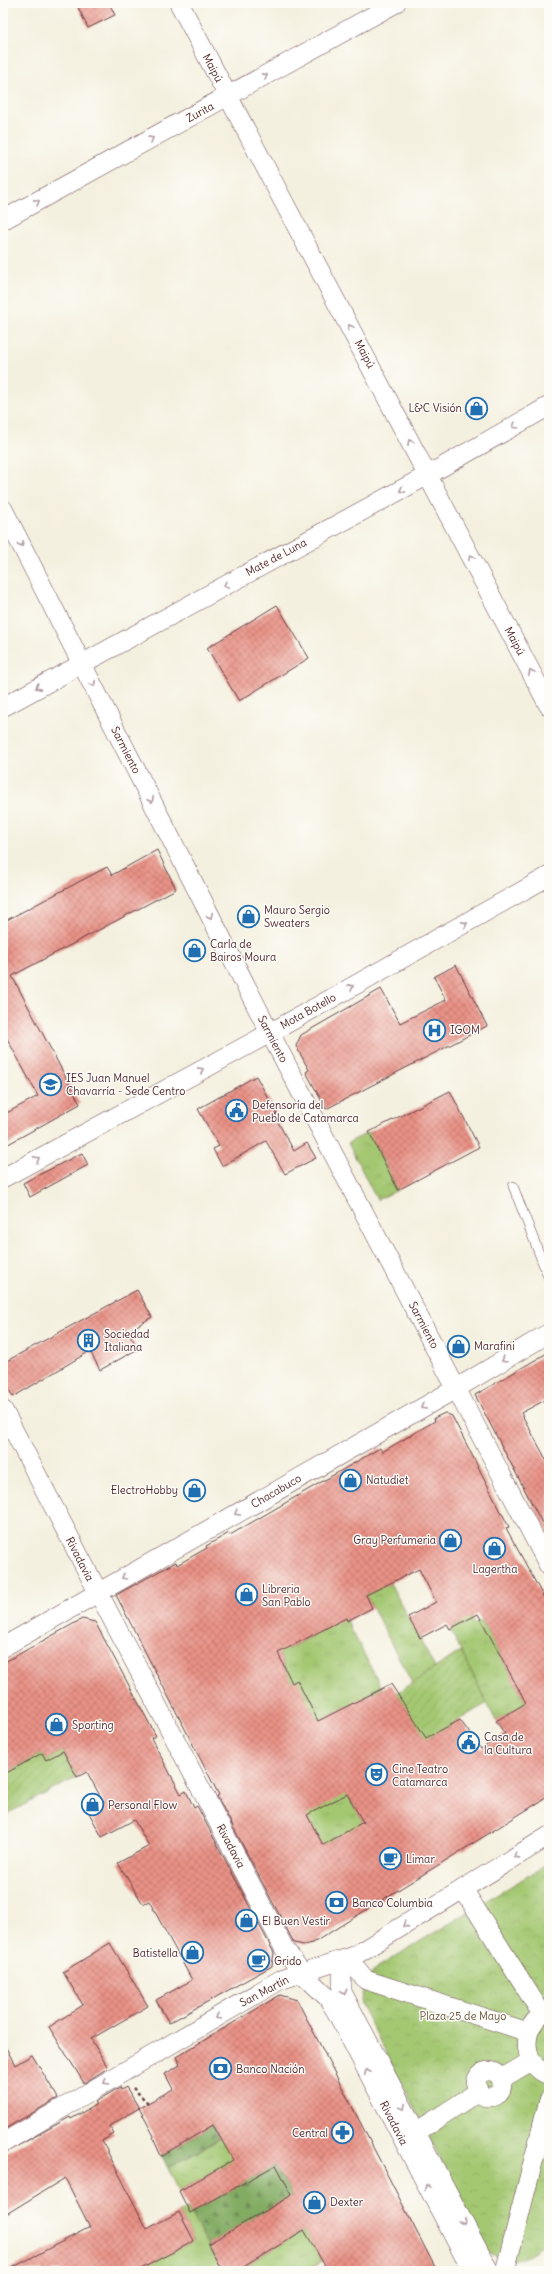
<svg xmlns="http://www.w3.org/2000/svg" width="552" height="2274" viewBox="0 0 552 2274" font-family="Delius,sans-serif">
<defs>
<pattern id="grass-tufts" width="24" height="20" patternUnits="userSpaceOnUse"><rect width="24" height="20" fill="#a4c872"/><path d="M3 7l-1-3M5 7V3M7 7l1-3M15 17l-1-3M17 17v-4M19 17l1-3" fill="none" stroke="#8fab63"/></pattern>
<pattern id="forest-firs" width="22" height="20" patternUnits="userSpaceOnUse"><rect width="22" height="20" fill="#83ac64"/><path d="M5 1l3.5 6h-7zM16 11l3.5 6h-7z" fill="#6d8b53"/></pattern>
<pattern id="park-crowns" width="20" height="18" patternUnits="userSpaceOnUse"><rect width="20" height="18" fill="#a4c872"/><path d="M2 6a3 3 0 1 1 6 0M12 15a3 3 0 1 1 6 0" fill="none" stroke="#8fab63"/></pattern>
<pattern id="garden-furrows" width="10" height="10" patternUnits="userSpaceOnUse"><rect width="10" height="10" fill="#a4c872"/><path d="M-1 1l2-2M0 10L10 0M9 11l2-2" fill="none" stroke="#8fab63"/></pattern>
<pattern id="building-cross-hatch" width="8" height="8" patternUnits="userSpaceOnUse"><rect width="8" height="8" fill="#e99286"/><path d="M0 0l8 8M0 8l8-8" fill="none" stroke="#bf776e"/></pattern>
</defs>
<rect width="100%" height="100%" fill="#fdfcf7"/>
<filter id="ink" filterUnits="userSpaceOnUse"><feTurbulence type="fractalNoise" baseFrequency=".025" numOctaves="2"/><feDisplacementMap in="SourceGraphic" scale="8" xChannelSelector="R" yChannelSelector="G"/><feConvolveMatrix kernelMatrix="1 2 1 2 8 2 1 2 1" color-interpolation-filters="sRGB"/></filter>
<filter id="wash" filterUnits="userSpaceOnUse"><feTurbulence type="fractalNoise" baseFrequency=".012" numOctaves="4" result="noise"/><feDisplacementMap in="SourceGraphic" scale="16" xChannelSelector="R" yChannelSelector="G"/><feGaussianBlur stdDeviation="0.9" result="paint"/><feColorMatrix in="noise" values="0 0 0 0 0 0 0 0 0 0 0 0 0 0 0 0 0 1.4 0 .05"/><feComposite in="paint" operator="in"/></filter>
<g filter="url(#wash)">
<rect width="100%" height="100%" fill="#f4f0df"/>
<g fill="url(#grass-tufts)" stroke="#77744e">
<polygon points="369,1132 398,1190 377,1200 348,1143"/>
<polygon points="390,1583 435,1668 412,1683 366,1595"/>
<polygon points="335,1599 382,1688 318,1721 297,1681 292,1683 280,1656 275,1658 272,1651 284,1644 287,1649 322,1631"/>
<polygon points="471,1617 475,1624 481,1620 526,1703 496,1721 450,1629"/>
<polygon points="308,1725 365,1825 346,1837 343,1833 323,1845 318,1836 299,1848"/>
<polygon points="225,2136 237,2158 179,2191 168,2168"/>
<polygon points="187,2208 222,2271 137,2271 194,2241 179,2212"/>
<polygon points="339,2209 315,2249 322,2261 304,2271 237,2271"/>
</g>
<g fill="url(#forest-firs)" stroke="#666648">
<polygon points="213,2125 220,2138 168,2168 161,2156"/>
<polygon points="275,2165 292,2195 208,2245 190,2213"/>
</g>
<path fill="url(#park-crowns)" stroke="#77744e" d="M549 1863V2242C522 2258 520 2265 489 2253L360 2003 366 1980 378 1967Z"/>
<g fill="url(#garden-furrows)" stroke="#77744e">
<polygon points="461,1651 487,1703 426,1740 397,1693"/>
<polygon points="63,1751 77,1777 3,1816 3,1775 42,1753 46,1760"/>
</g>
<g id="blocks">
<g fill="url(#building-cross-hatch)" fill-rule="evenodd">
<polygon points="76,3 109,3 115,15 88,28"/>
<polygon points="277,605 309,658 239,701 207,648"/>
<polygon points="157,850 176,889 12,976 80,1104 3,1147 3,1115 38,1096 3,1031 3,922 107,867 112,875"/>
<polygon points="456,965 487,1026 326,1109 306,1072 309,1070 296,1046 301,1035 381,989 400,1023 446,1000 434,977"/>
<polygon points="256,1076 277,1114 274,1115 294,1151 307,1143 316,1158 285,1174 266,1141 222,1166 213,1149 219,1146 198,1109"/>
<polygon points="450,1091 479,1147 398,1190 369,1132"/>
<polygon points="82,1153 88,1165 30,1197 23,1183"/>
<polygon points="137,1290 152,1317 128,1331 138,1349 100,1370 90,1351 13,1397 3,1379 3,1363"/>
<polygon points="549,1352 549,1398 521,1413 549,1465 549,1536 475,1395"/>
<path d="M445 1413 452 1416 509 1527 506 1528 549 1607V1796L313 1943 304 1945 294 1943 217 1796 219 1795 116 1595 176 1562 177 1565 207 1548 206 1546 229 1533 230 1535 380 1448 382 1452 435 1421 434 1418ZM419 1569 436 1602 408 1617 420 1638 447 1624 450 1629 478 1614 526 1703 496 1721 505 1734 481 1749 460 1720 426 1738 391 1684 318 1721 297 1680 292 1683 278 1653 346 1618 347 1621 372 1608 366 1595ZM347 1794 363 1822 323 1845 307 1815Z"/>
<polygon points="82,1619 95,1622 156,1736 151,1738 181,1794 186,1791 194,1808 197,1806 274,1953 272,1966 169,2023 156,2000 192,1980 149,1901 143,1904 118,1863 149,1846 134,1820 102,1837 88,1811 104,1803 87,1772 77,1777 63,1751 46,1760 42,1753 3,1775 3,1663"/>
<polygon points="110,1943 148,2006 91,2039 108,2068 84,2083 49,2027 83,2005 63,1972"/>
<polygon points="280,1995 297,2000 437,2271 328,2271 304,2230 237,2271 222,2271 208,2244 292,2195 276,2165 190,2213 179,2191 233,2160 213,2125 161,2156 153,2138 154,2136 139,2108 173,2089 165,2074 180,2065 176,2057"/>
<polygon points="3,2042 15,2065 32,2055 58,2098 3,2130"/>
<polygon points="120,2087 121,2090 126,2087 139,2108 109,2126 114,2134 102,2141 147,2229 179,2212 194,2241 137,2271 6,2271 90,2227 65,2178 3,2216 3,2154 70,2117 71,2119 97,2104 95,2102"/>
</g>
</g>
</g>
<g filter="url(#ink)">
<use href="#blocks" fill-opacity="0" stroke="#643e46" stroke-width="1"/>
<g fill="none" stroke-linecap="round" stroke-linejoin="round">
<defs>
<polyline id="lane" points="513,1186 549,1279"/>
<g id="street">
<polyline points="179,3 549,706"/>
<polyline points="3,220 396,3"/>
<polyline points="3,509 270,1033 549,1566"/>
<polyline points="3,707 428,475 549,406"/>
<polyline points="3,1178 270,1033 549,876"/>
<polyline points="3,1410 284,1948 302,1973 328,1998 337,2013 472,2271"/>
<polyline points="3,1647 457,1388 549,1333"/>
<polyline points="463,1889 542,2014"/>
<polyline points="354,1956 342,1974 342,1992 489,2271"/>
<polyline points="357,1969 366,1980 528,2032"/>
<path d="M535 2021C521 2039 526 2067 549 2075"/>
<circle cx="489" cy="2084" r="13"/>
<polyline points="501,2079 531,2061"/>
<polyline points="424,2127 479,2091"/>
<polyline points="3,2143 280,1980 354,1956 549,1836"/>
<polyline points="505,2271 549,2100"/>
</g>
</defs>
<use href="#lane" stroke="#643e46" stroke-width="10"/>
<use href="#street" stroke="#643e46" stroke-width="20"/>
<polyline stroke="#643e46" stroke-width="2.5" stroke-dasharray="3 3" stroke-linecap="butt" points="133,2088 148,2103"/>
<use href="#lane" stroke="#fff" stroke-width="9"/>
<use href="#street" stroke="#fff" stroke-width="19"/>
</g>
<defs><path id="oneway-chevron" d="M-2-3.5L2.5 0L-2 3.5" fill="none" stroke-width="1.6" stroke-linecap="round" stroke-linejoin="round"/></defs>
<g stroke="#ae9aa0">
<use href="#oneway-chevron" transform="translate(265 76) rotate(-29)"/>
<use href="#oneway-chevron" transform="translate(151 139) rotate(-29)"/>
<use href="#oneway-chevron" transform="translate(37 202) rotate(-29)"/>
<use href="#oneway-chevron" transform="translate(350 327) rotate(-118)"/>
<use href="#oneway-chevron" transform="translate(515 426) rotate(150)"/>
<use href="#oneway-chevron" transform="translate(410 442) rotate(-118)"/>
<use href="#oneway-chevron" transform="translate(402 490) rotate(152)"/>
<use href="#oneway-chevron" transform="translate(21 544) rotate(63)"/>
<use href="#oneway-chevron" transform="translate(471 557) rotate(-118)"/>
<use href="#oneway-chevron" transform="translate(226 585) rotate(152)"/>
<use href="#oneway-chevron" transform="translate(531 672) rotate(-118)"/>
<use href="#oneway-chevron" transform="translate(93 684) rotate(63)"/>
<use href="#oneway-chevron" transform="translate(38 687) rotate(151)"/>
<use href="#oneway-chevron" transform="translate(151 800) rotate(63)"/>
<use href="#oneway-chevron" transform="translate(210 916) rotate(63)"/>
<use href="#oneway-chevron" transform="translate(465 924) rotate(-29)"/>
<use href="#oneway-chevron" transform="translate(351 987) rotate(-29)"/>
<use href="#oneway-chevron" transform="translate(201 1070) rotate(-29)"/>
<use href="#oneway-chevron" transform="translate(37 1159) rotate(-29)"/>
<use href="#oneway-chevron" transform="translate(504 1360) rotate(149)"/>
<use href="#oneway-chevron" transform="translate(423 1407) rotate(150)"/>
<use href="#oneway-chevron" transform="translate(237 1513) rotate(150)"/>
<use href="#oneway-chevron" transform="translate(124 1577) rotate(150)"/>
<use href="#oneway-chevron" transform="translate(516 1856) rotate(148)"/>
<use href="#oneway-chevron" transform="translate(405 1925) rotate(148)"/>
<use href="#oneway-chevron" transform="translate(344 1992) rotate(75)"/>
<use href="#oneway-chevron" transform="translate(218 2017) rotate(150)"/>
<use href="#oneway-chevron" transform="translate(367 2072) rotate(-117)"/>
<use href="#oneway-chevron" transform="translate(106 2082) rotate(150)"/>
<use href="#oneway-chevron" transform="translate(403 2107) rotate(62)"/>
<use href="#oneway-chevron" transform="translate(427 2187) rotate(-118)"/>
<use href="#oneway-chevron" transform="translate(463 2222) rotate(62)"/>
</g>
</g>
<defs>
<symbol id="shop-ring" viewBox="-11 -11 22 22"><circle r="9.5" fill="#fdfcf7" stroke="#1f6fb2" stroke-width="1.5"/><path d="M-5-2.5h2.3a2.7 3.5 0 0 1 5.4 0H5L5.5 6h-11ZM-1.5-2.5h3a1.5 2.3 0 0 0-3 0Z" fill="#1f6fb2"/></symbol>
<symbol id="hospital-ring" viewBox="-11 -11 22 22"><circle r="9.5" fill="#fdfcf7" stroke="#1f6fb2" stroke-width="1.5"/><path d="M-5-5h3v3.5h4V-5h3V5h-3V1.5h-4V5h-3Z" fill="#1f6fb2"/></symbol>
<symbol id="school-ring" viewBox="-11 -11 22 22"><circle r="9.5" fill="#fdfcf7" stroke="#1f6fb2" stroke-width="1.5"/><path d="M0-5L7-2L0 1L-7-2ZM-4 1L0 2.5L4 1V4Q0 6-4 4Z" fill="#1f6fb2"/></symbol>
<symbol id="civic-ring" viewBox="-11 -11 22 22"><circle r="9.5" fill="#fdfcf7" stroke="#1f6fb2" stroke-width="1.5"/><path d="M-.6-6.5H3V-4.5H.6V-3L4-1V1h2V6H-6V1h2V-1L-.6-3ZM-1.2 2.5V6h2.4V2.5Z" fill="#1f6fb2"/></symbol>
<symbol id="building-ring" viewBox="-11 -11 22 22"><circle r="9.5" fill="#fdfcf7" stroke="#1f6fb2" stroke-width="1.5"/><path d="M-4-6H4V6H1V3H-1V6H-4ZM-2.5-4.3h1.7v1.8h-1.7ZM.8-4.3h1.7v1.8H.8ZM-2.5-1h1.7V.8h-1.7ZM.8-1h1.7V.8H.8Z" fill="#1f6fb2"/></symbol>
<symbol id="theatre-ring" viewBox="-11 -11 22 22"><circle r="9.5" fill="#fdfcf7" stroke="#1f6fb2" stroke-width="1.5"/><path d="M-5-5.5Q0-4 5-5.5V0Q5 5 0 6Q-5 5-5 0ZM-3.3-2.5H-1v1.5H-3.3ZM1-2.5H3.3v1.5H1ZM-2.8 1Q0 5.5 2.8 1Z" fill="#1f6fb2"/></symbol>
<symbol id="cafe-ring" viewBox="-11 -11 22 22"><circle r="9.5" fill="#fdfcf7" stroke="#1f6fb2" stroke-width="1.5"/><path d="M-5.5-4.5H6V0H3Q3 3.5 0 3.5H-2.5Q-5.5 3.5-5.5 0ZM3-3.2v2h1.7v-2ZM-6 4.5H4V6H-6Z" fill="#1f6fb2"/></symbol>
<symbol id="bank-ring" viewBox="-11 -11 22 22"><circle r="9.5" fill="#fdfcf7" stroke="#1f6fb2" stroke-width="1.5"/><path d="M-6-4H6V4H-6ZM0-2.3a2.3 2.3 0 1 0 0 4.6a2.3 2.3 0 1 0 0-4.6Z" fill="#1f6fb2"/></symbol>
<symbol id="pharmacy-ring" viewBox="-11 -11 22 22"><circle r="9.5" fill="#fdfcf7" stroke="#1f6fb2" stroke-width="1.5"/><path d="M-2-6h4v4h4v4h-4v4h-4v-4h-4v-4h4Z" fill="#1f6fb2"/></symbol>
</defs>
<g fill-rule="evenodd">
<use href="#shop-ring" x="464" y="396" width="25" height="25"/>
<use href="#shop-ring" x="236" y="904" width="25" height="25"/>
<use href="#shop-ring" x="182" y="938" width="25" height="25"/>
<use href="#hospital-ring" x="422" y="1018" width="25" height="25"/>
<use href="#school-ring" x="38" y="1072" width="25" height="25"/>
<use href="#civic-ring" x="224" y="1098" width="25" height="25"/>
<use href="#building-ring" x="76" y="1328" width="25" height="25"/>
<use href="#shop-ring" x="446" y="1334" width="25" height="25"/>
<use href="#shop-ring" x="338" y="1468" width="25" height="25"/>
<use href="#shop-ring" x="182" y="1478" width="25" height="25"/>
<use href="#shop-ring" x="438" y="1528" width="25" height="25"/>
<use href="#shop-ring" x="482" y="1536" width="25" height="25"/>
<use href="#shop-ring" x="234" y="1582" width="25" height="25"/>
<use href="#shop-ring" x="44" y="1712" width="25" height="25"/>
<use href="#civic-ring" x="456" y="1730" width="25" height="25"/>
<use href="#theatre-ring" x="364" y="1762" width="25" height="25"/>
<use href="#shop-ring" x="80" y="1792" width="25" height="25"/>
<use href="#cafe-ring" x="378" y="1846" width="25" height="25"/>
<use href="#bank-ring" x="324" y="1890" width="25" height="25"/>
<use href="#shop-ring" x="234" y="1908" width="25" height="25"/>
<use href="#shop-ring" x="180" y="1940" width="25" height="25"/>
<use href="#cafe-ring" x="246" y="1948" width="25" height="25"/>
<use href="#bank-ring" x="208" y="2056" width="25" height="25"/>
<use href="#pharmacy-ring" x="330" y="2120" width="25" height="25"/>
<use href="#shop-ring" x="302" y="2190" width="25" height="25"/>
</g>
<g text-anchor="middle" stroke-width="3" stroke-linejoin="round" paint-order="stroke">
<g font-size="11" fill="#4a1f2b" stroke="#fdfcf7">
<text transform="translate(213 68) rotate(62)" y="4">Maipú</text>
<text transform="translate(200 112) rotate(-29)" y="4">Zurita</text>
<text transform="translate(365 354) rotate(62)" y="4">Maipú</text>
<text transform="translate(276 557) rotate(-28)" y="4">Mate de Luna</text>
<text transform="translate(515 641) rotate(62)" y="4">Maipú</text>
<text transform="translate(126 750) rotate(63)" y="4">Sarmiento</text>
<text transform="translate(308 1011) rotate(-29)" y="4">Mota Botello</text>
<text transform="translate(273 1039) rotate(62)" y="4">Sarmiento</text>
<text transform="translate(424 1325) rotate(62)" y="4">Sarmiento</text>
<text transform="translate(276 1491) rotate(-30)" y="4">Chacabuco</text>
<text transform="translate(80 1559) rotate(63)" y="4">Rivadavia</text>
<text transform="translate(231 1846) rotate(62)" y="4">Rivadavia</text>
<text transform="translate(264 1991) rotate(-28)" y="4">San Martín</text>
<text transform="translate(394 2123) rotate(63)" y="4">Rivadavia</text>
</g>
<g font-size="11" fill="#4a1f2b" stroke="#fdfcf7" text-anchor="start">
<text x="462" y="412" text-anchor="end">L&amp;C Visión</text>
<text x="264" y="914">Mauro Sergio<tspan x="264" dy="13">Sweaters</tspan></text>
<text x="210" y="948">Carla de<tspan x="210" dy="13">Bairos Moura</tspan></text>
<text x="450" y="1034">IGOM</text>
<text x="66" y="1082">IES Juan Manuel<tspan x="66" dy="13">Chavarría - Sede Centro</tspan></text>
<text x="252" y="1109">Defensoría del<tspan x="252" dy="13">Pueblo de Catamarca</tspan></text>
<text x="104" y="1338">Sociedad<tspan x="104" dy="13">Italiana</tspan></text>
<text x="474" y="1350">Marafini</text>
<text x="366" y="1484">Natudiet</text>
<text x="178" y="1494" text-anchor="end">ElectroHobby</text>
<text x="436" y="1544" text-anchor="end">Gray Perfumeria</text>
<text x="495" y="1573" text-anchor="middle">Lagertha</text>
<text x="262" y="1593">Libreria<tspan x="262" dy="13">San Pablo</tspan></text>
<text x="72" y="1729">Sporting</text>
<text x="484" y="1741">Casa de<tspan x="484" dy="13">la Cultura</tspan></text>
<text x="392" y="1773">Cine Teatro<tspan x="392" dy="13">Catamarca</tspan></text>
<text x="108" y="1809">Personal Flow</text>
<text x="406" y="1863">Limar</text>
<text x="352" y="1907">Banco Columbia</text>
<text x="262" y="1925">El Buen Vestir</text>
<text x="178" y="1957" text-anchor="end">Batistella</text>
<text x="274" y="1965">Grido</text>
<text x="236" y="2073">Banco Nación</text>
<text x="328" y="2137" text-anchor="end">Central</text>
<text x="330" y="2206">Dexter</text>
</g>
<g font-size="11" fill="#655240" stroke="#fdfcf7">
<text x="463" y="2020">Plaza 25 de Mayo</text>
</g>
</g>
<rect width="552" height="2274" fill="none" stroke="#fdfcf7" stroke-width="16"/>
</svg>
